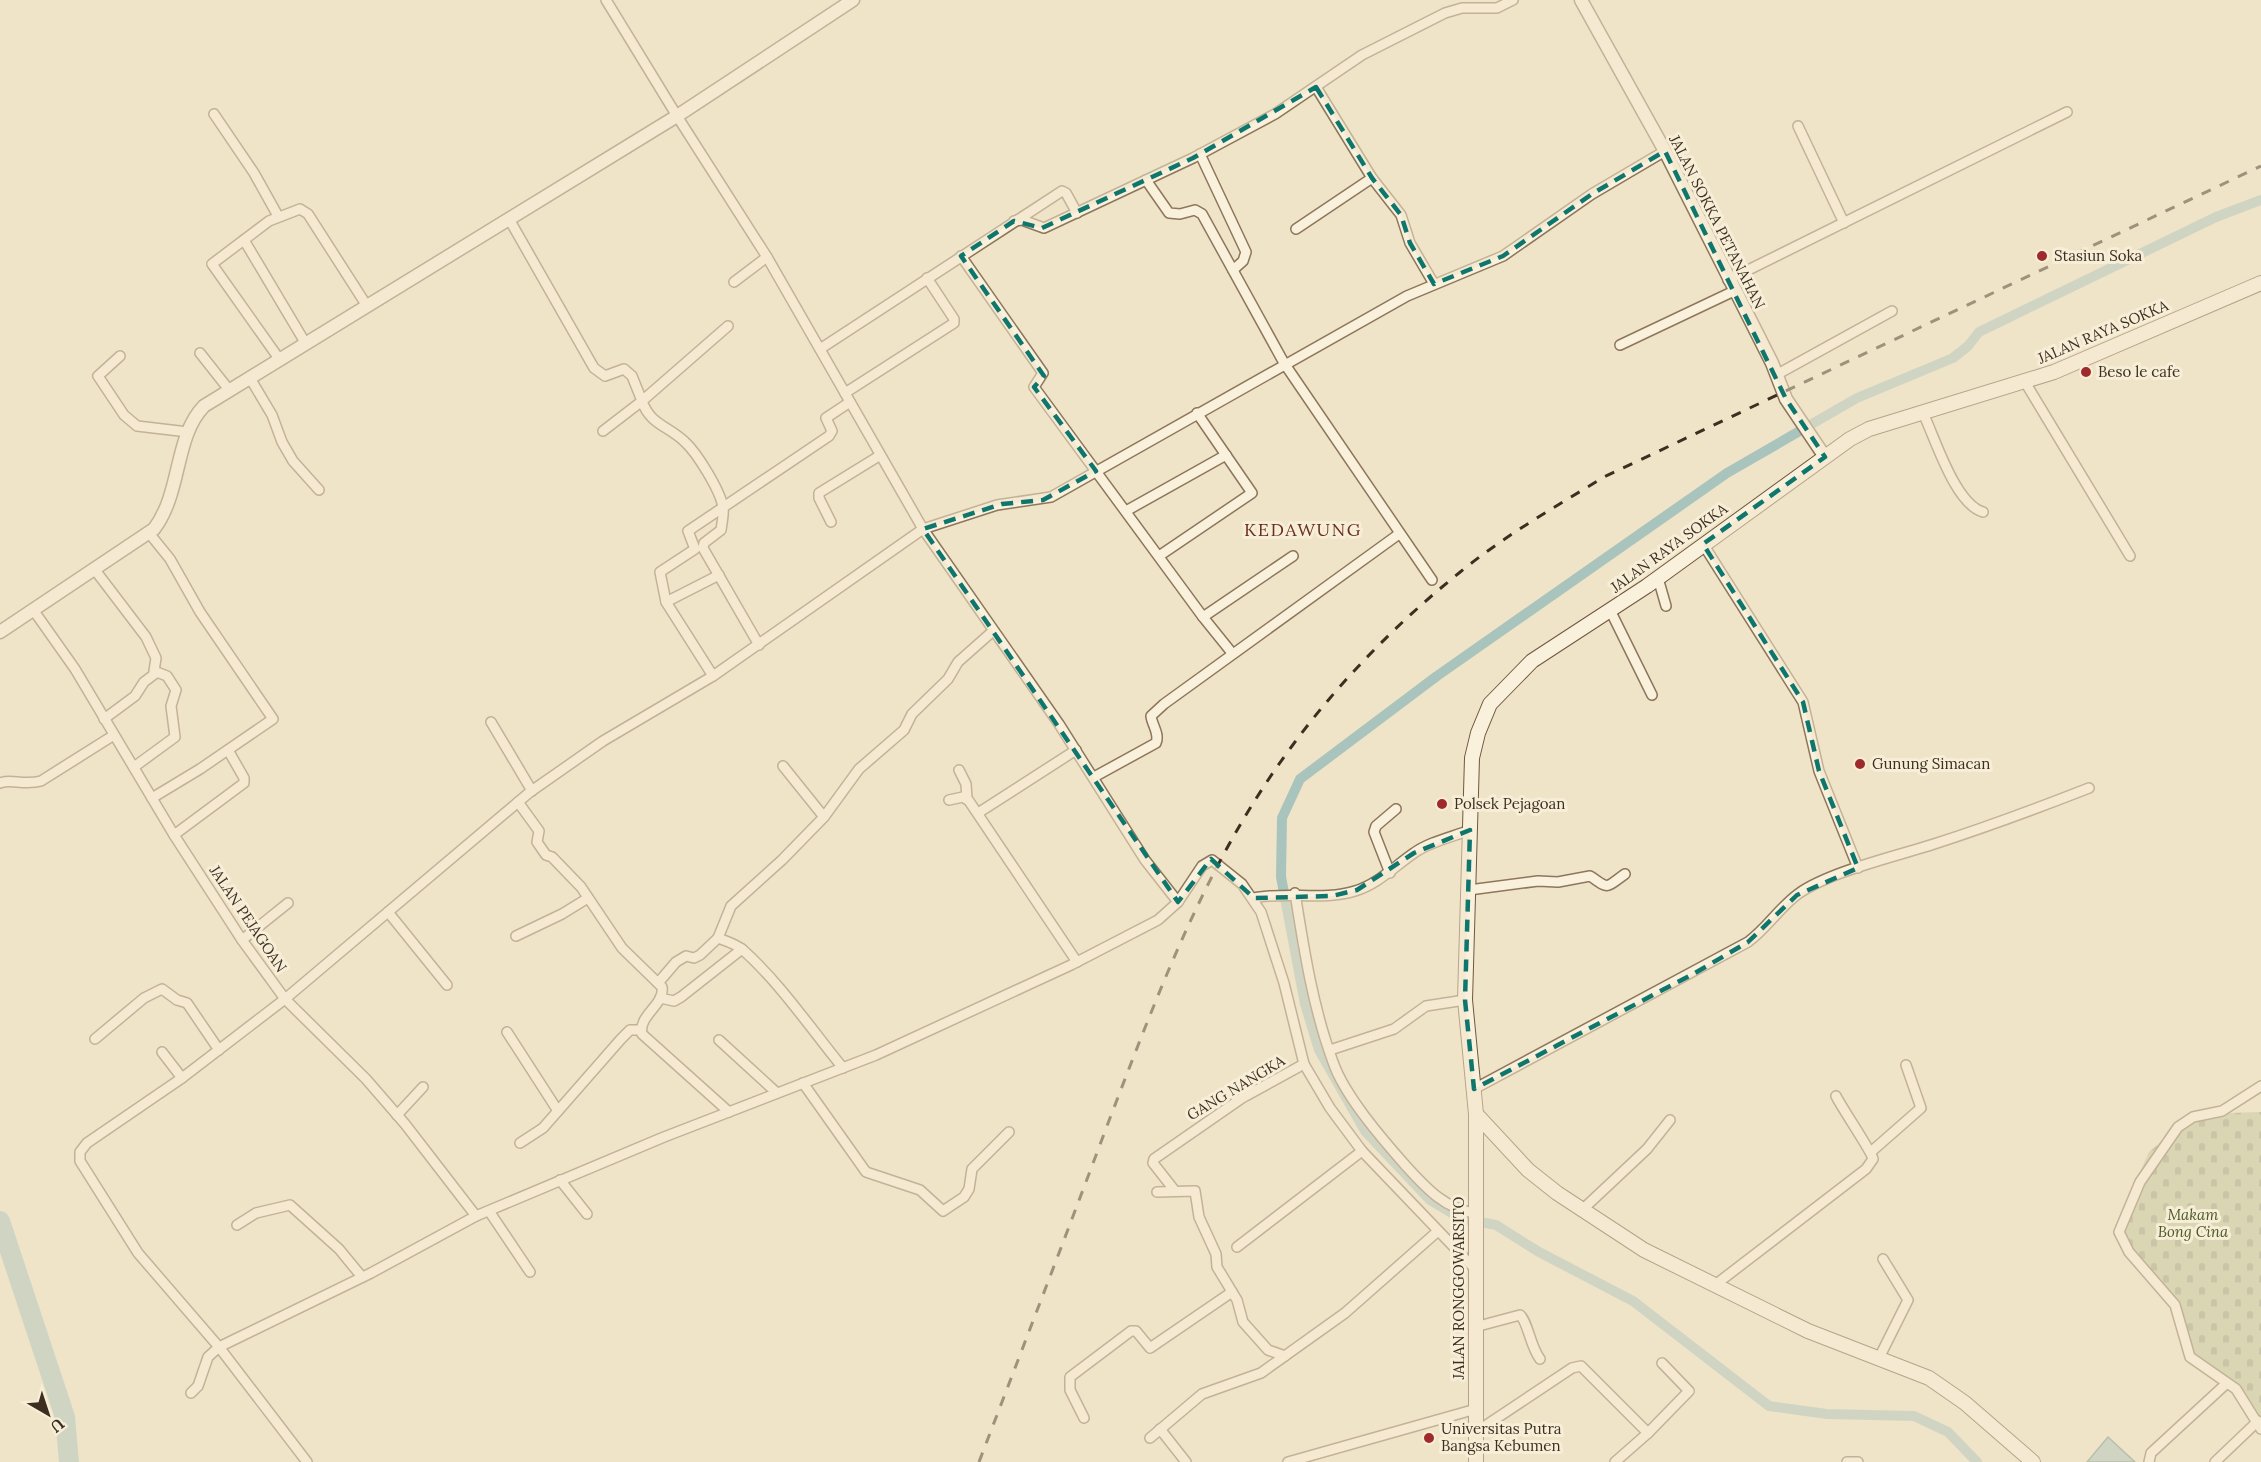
<svg xmlns="http://www.w3.org/2000/svg" width="2261" height="1462" viewBox="0 0 2261 1462" font-family="Lora,serif">
<defs>
<pattern id="cemetery-stones" width="16" height="16" patternUnits="userSpaceOnUse" patternTransform="scale(1.5)"><rect width="16" height="16" fill="#bfc49a"/><path d="M2 7V4a2 2 0 0 1 4 0v3zM10 15v-3a2 2 0 0 1 4 0v3z" fill="#9ca07d"/></pattern>
</defs>
<rect width="100%" height="100%" fill="#f0e4c8"/>
<polygon fill="url(#cemetery-stones)" points="2261,1112 2261,1433 2235,1392 2185,1360 2173,1307 2113,1234 2149,1152 2194,1114"/>
<polygon fill="#a9c4bc" stroke="#6f938a" stroke-width="1.5" points="2108,1437 2135,1462 2087,1462"/>
<g fill="none" stroke-linecap="round" stroke-linejoin="round">
<polyline stroke="#a9c4bc" stroke-width="10" points="1977,1462 1948,1432 1914,1416 1827,1414 1769,1406 1633,1301 1539,1252 1496,1225 1460,1218 1430,1200 1365,1131 1319,1050 1305,1004 1281,877 1282,818 1300,779 1437,676 1727,473 1857,398 1953,358 1968,346 1979,332 2216,217 2261,200"/>
<polyline stroke="#a9c4bc" stroke-width="20" points="0,1221 65,1417 69,1462"/>
<defs>
<g id="minor">
<polyline points="606,0 677,116 767,257 923,529 1059,724 1145,860 1178,902"/>
<polyline points="1316,87 1372,178 1401,215 1410,243 1434,284"/>
<polyline points="214,114 254,173 278,216"/>
<polyline points="1798,126 1844,223"/>
<polyline points="1200,154 1246,252 1243,261 1233,270"/>
<polyline points="1146,180 1169,213 1180,214 1195,210 1202,214 1284,363 1432,580"/>
<polyline points="509,219 594,368 605,376 624,369 632,376 642,401 603,431"/>
<polyline points="1014,221 1022,220 1044,228 1193,158 1275,114 1362,55 1445,13 1462,8 1497,8 1513,0"/>
<polyline points="1296,229 1372,178"/>
<polyline points="244,240 306,344"/>
<polyline points="961,256 1043,373 1034,387 1203,617"/>
<polyline points="1728,280 2067,112"/>
<polyline points="734,282 767,257"/>
<path d="M728 326 642 401C650 425 669 426 685 442 697 453 720 490 723 507 724 514 722 523 721 530L704 543 703 548 759 645"/>
<polyline points="1620,345 1734,291"/>
<polyline points="820,349 1062,191 1066,193 1077,213"/>
<polyline points="200,353 230,391"/>
<polyline points="120,356 98,376 124,415 137,426 188,432"/>
<polyline points="280,360 212,264 269,221 300,209 308,214 367,306"/>
<polyline points="1776,375 1892,311"/>
<polyline points="250,378 272,415 282,442 293,461 319,490"/>
<polyline points="2025,382 2130,556"/>
<polyline points="845,393 954,323 954,319 927,278"/>
<path d="M1923 413C1935 438 1955 504 1983 512"/>
<polyline points="1126,511 1226,455"/>
<polyline points="831,522 819,498 819,493 879,456"/>
<polyline points="149,533 170,559 200,612 273,719 200,769 152,798"/>
<polyline points="1703,544 1803,702 1819,771 1858,868"/>
<polyline points="1159,556 1252,493 1197,413"/>
<polyline points="95,570 146,637 156,658 154,671 167,676 176,690 171,706 175,737 134,767"/>
<polyline points="1658,578 1666,606"/>
<polyline points="666,602 660,572 695,549 688,531 829,436 832,431 826,418 850,402"/>
<polyline points="1610,610 1652,695"/>
<polyline points="34,611 75,669 174,835 242,940 285,999 366,1079 405,1124 476,1216"/>
<polyline points="1232,653 1203,617 1293,556"/>
<polyline points="713,676 666,602 719,575"/>
<polyline points="104,719 135,696 144,682 156,673"/>
<polyline points="491,722 532,791"/>
<polyline points="959,770 966,784 967,799"/>
<path d="M1094 777 1156 743C1160 734 1152 725 1151 716L1164 704 1399 534"/>
<path d="M0 783C11 778 23 786 41 781L114 735"/>
<polyline points="949,800 963,797 969,801 1077,962"/>
<path d="M518 802 539 831 537 842 546 855 552 857 581 887 622 948 662 987C665 1005 638 1015 642 1034L729 1112"/>
<polyline points="978,813 1076,750"/>
<polyline points="824,817 859,769 904,730 912,714 948,679 958,662 993,631"/>
<polyline points="174,835 244,783 244,778 228,750"/>
<polyline points="1390,873 1374,832 1376,826 1396,809"/>
<path d="M1469 890 1538 881 1558 882 1590 876C1610 889 1604 889 1625 874"/>
<path d="M1295 893C1304 950 1313 1008 1333 1062 1344 1095 1383 1140 1406 1166 1426 1188 1446 1210 1476 1213"/>
<path d="M1254 898C1288 891 1323 901 1355 891 1378 884 1395 866 1414 853 1429 842 1452 837 1470 830"/>
<polyline points="388,912 447,985"/>
<polyline points="516,936 562,914 588,898"/>
<polyline points="718,938 731,906 782,860 824,817 783,766"/>
<polyline points="242,940 288,903"/>
<path d="M658 983 676 962 686 956 694 958 700 955 718 938C726 941 736 944 743 950 781 984 811 1029 843 1068"/>
<polyline points="660,998 674,1001 681,997 742,949"/>
<polyline points="507,1032 558,1111"/>
<polyline points="95,1039 144,998 162,989 177,1000 187,1003 219,1050"/>
<polyline points="719,1040 777,1093"/>
<polyline points="1330,1050 1394,1029 1426,1006 1465,1000"/>
<polyline points="162,1052 182,1078"/>
<polyline points="803,1083 866,1172 920,1190 943,1211 964,1197 969,1189 972,1169 1009,1132"/>
<polyline points="2261,1086 2222,1111 2193,1117 2178,1127 2140,1182 2119,1232 2129,1252 2175,1305 2190,1357 2236,1389 2261,1429"/>
<path d="M1474 1089 1748 942C1767 928 1779 908 1798 894 1828 872 1897 856 1934 844 1987 827 2038 808 2089 788"/>
<polyline points="397,1115 423,1087"/>
<polyline points="520,1143 543,1128 621,1039 630,1030 640,1030"/>
<polyline points="1872,1151 1921,1108 1906,1065"/>
<polyline points="560,1180 587,1214"/>
<polyline points="1175,1191 1153,1163 1154,1159 1242,1098 1304,1064"/>
<polyline points="1157,1192 1195,1191 1199,1217 1216,1254 1217,1267 1237,1300 1243,1322 1268,1350 1285,1356"/>
<polyline points="1582,1210 1647,1149 1670,1120"/>
<polyline points="489,1211 530,1272"/>
<polyline points="237,1225 256,1213 290,1205 339,1249 362,1277"/>
<polyline points="1237,1247 1362,1151"/>
<path d="M1715 1285 1866 1169 1873 1159C1872 1152 1843 1110 1836 1096"/>
<path d="M1475 1327 1520 1315C1528 1322 1530 1346 1540 1359"/>
<polyline points="1879,1358 1908,1300 1883,1259"/>
<polyline points="191,1393 198,1386 208,1357 219,1347 371,1273 476,1216 664,1137 876,1055 1071,965 1158,920 1178,902 1202,866 1212,860 1242,884 1261,912 1284,983 1304,1064 1330,1108 1362,1151 1475,1269"/>
<polyline points="1084,1418 1070,1390 1070,1377 1131,1331 1136,1331 1150,1348 1232,1292"/>
<polyline points="1160,1429 1186,1462"/>
<polyline points="1476,1432 1572,1368 1581,1366 1648,1433 1615,1462"/>
<polyline points="1648,1433 1689,1391 1662,1363"/>
<polyline points="1150,1438 1202,1394 1261,1373 1345,1313 1438,1231"/>
<polyline points="307,1462 219,1347 138,1253 80,1161 80,1152 87,1143 182,1078 285,999 530,792 603,741 713,676 923,529 997,505 1051,497 1407,296 1503,256 1592,194 1665,151"/>
<polyline points="1288,1462 1476,1409"/>
<polyline points="1847,1462 1858,1462"/>
<polyline points="2149,1462 2151,1453 2227,1383"/>
<polyline points="2215,1462 2258,1421"/>
</g>
<g id="tertiary">
<polyline points="1581,0 1665,151 1772,363 1786,399 1825,457"/>
<path d="M0 632 154 529C182 492 174 437 204 406L677 116 853 0"/>
</g>
<g id="secondary">
<polyline points="1476,1114 1528,1170 1557,1193 1644,1250 1808,1331 1929,1378 1965,1403 2033,1462"/>
<polyline points="1476,1462 1476,1114 1465,1000 1472,758 1478,733 1490,704 1532,661 1647,586 1850,439 1869,429 2054,372 2261,283"/>
</g>
</defs>
<use href="#minor" stroke="#8d765c" stroke-width="12"/>
<use href="#tertiary" stroke="#8d765c" stroke-width="15"/>
<use href="#secondary" stroke="#6f573f" stroke-width="16"/>
<use href="#minor" stroke="#faf1dc" stroke-width="9"/>
<use href="#tertiary" stroke="#faf1dc" stroke-width="12"/>
<use href="#secondary" stroke="#faf1dc" stroke-width="14"/>
<path stroke="#3d2e20" stroke-width="3" stroke-dasharray="10 10" stroke-linecap="butt" d="M979 1462C1023 1347 1067 1233 1110 1118 1160 988 1208 859 1292 746 1339 682 1397 623 1459 573 1504 536 1555 507 1604 477L2261 166"/>
</g>
<path d="M0 0H2261V1462H0ZM1316 87 1372 178 1401 215 1410 243 1434 284 1503 256 1592 194 1665 151 1786 399 1825 457 1703 544 1803 702 1819 771 1858 868 1797 895 1748 942 1695 973 1474 1089 1465 1000 1470 830 1414 853 1357 890 1332 896 1254 898 1211 859 1178 902 923 529 1002 504 1043 500 1096 471 1034 387 1044 376 961 256 1014 221 1042 228 1193 158Z" fill="#f0e4c8" fill-opacity=".55" fill-rule="evenodd"/>
<path fill="none" stroke="#0f766e" stroke-width="4.5" stroke-dasharray="12 8" stroke-linejoin="round" d="M1316 87 1372 178 1401 215 1410 243 1434 284 1503 256 1592 194 1665 151 1786 399 1825 457 1703 544 1803 702 1819 771 1858 868 1797 895 1748 942 1695 973 1474 1089 1465 1000 1470 830 1414 853 1357 890 1332 896 1254 898 1211 859 1178 902 923 529 1002 504 1043 500 1096 471 1034 387 1044 376 961 256 1014 221 1042 228 1193 158Z"/>
<g fill="#9e2a2b" stroke="#f7eed8" stroke-width="2">
<circle cx="2042" cy="256" r="6"/>
<circle cx="2086" cy="372" r="6"/>
<circle cx="1860" cy="764" r="6"/>
<circle cx="1442" cy="804" r="6"/>
<circle cx="1429" cy="1438" r="6"/>
</g>
<g text-anchor="middle" stroke-width="6" stroke-linejoin="round" paint-order="stroke">
<g font-size="15" fill="#3d2e20" stroke="#f7eed8">
<text transform="translate(1717 222) rotate(63)" y="5">JALAN SOKKA PETANAHAN</text>
<text transform="translate(2103 332) rotate(-23)" y="5">JALAN RAYA SOKKA</text>
<text transform="translate(1669 548) rotate(-36)" y="5">JALAN RAYA SOKKA</text>
<text transform="translate(248 919) rotate(56)" y="5">JALAN PEJAGOAN</text>
<text transform="translate(1236 1088) rotate(-31)" y="5">GANG NANGKA</text>
<text transform="translate(1459 1288) rotate(-90)" y="5">JALAN RONGGOWARSITO</text>
</g>
<g font-size="15" fill="#3d2e20" stroke="#f7eed8" text-anchor="start">
<text x="2054" y="261">Stasiun Soka</text>
<text x="2098" y="377">Beso le cafe</text>
<text x="1872" y="769">Gunung Simacan</text>
<text x="1454" y="809">Polsek Pejagoan</text>
<text x="1441" y="1434">Universitas Putra<tspan x="1441" dy="17">Bangsa Kebumen</tspan></text>
</g>
<g font-size="15" font-style="italic" fill="#4d5a26" stroke="#f7eed8">
<text x="2193" y="1220">Makam<tspan x="2193" dy="17">Bong Cina</tspan></text>
</g>
<g font-size="18" letter-spacing="1.5" fill="#6b2e1e" stroke="#f7eed8">
<text x="1303" y="536">KEDAWUNG</text>
</g>
</g>
<g transform="translate(48 1414) rotate(141)" stroke="#f7eed8" stroke-width="4.5" paint-order="stroke">
<path d="M0-4.5L10 22L0 15L-10 22Z" fill="#3d2e20"/>
<text y="-9" font-size="16" font-weight="bold" text-anchor="middle" fill="#3d2e20">U</text>
</g>
</svg>
